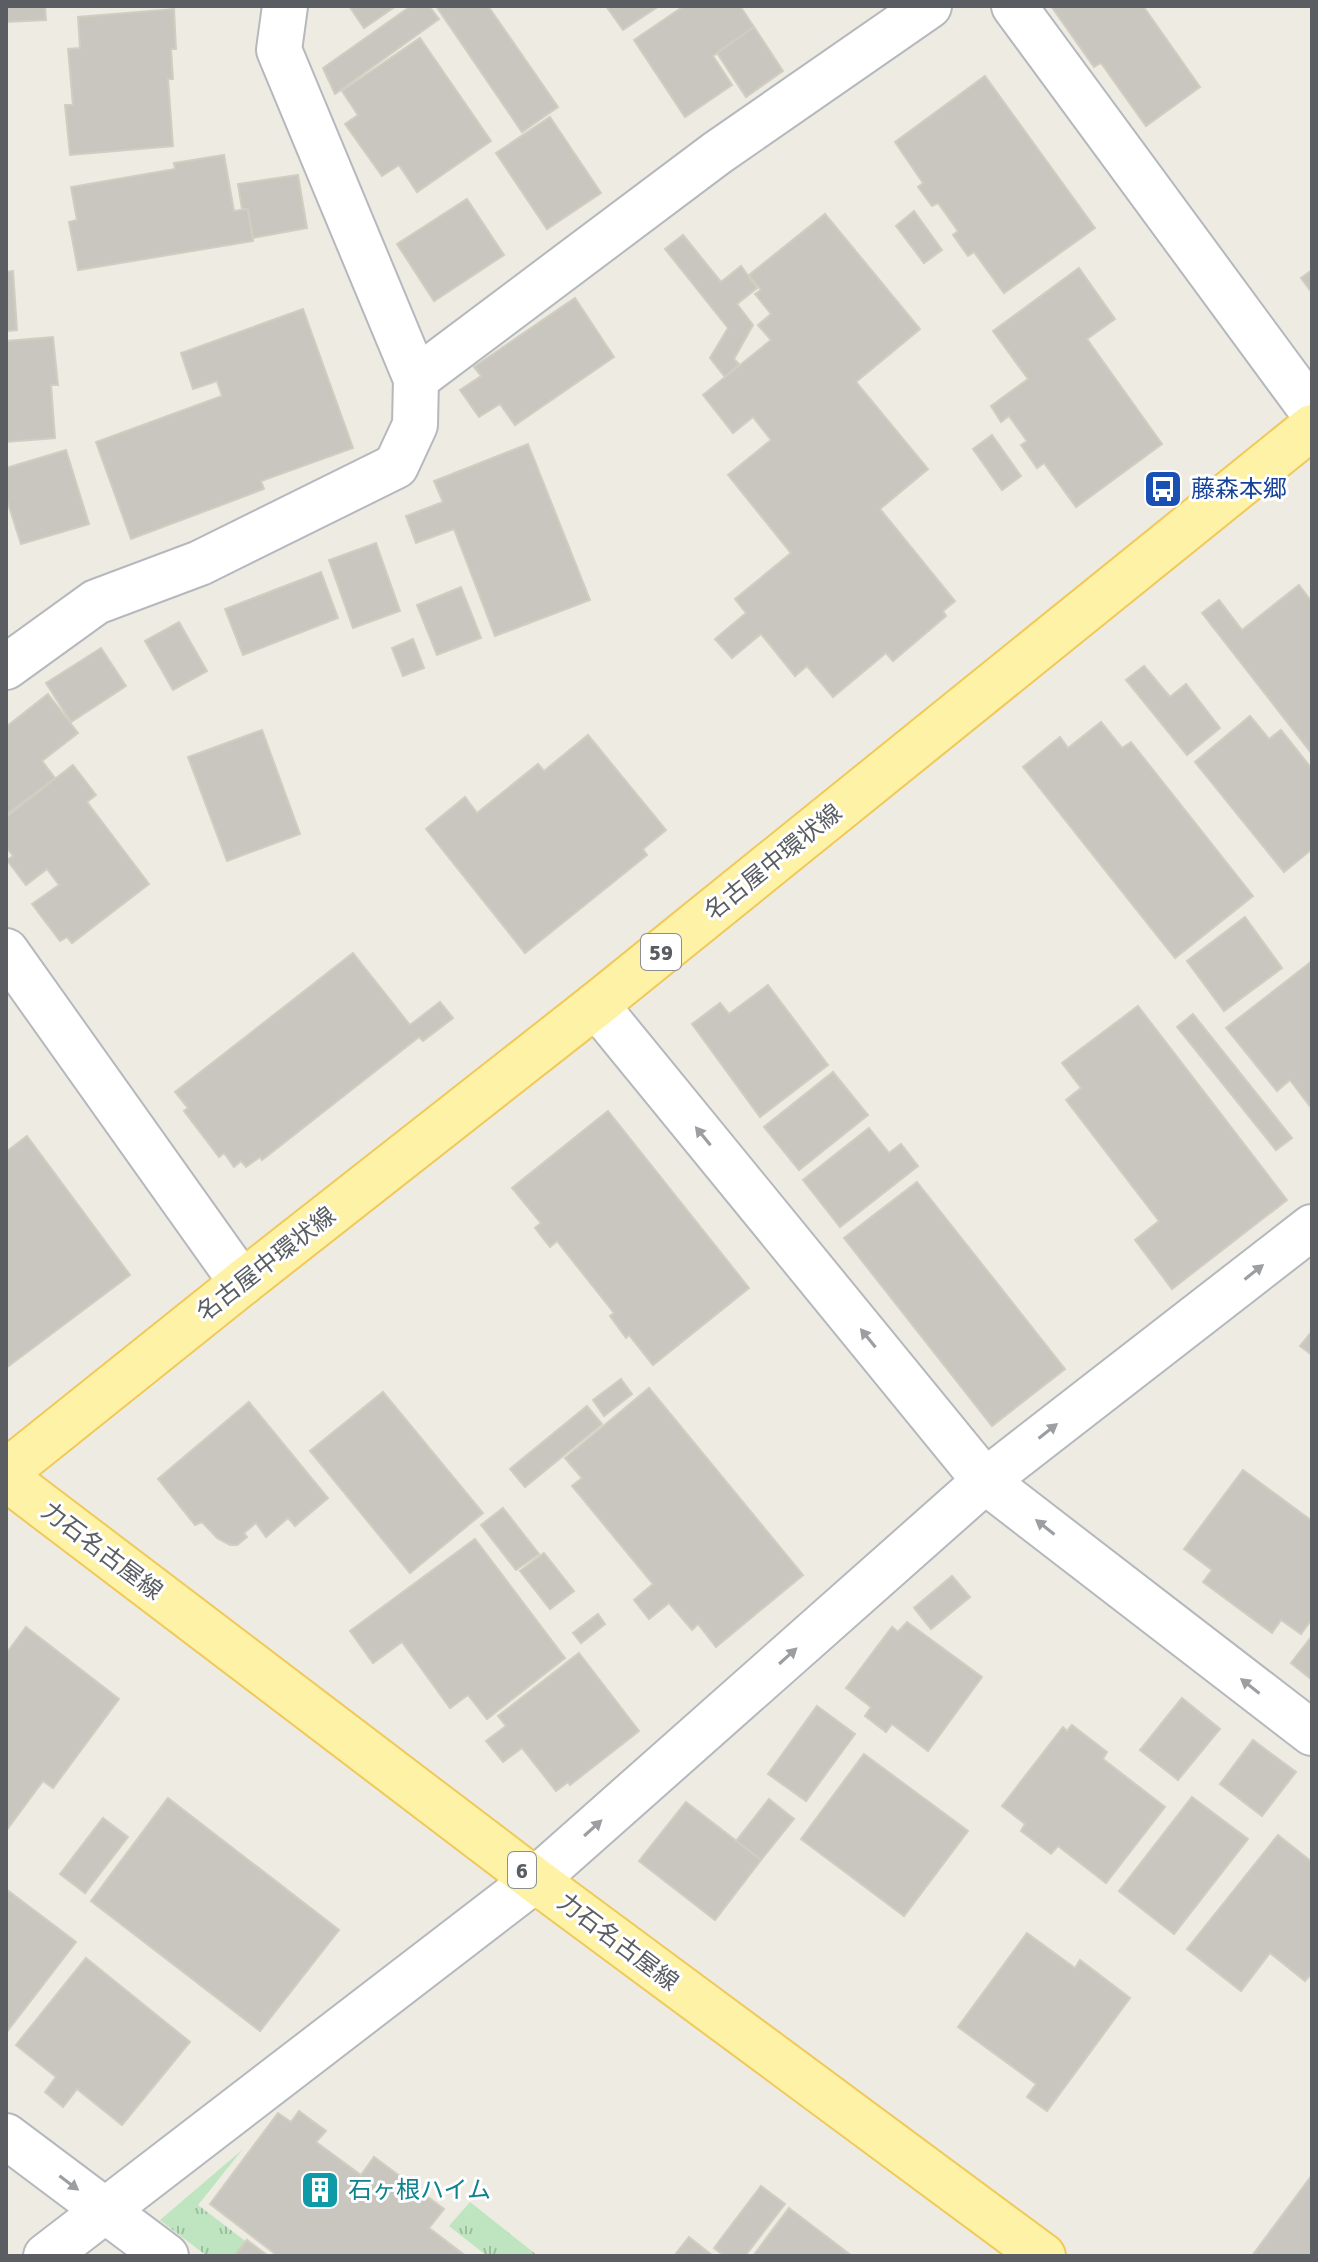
<svg xmlns="http://www.w3.org/2000/svg" width="1318" height="2262" viewBox="0 0 1318 2262" font-family="Signika,'Noto Sans JP',sans-serif">
<defs>
<pattern id="grass-tufts" width="24" height="20" patternUnits="userSpaceOnUse" patternTransform="scale(2)"><rect width="24" height="20" fill="#bee5bf"/><path d="M3 7l-1-3M5 7V3M7 7l1-3M15 17l-1-3M17 17v-4M19 17l1-3" fill="none" stroke="#9dbd9f"/></pattern>
</defs>
<rect width="100%" height="100%" fill="#edebe2"/>
<g fill="url(#grass-tufts)">
<polygon points="242,2150 198,2205 265,2256 207,2256 160,2220"/>
<polygon points="470,2202 538,2256 487,2256 449,2226"/>
</g>
<g fill="#c8c6bf" stroke="#d2cdc1" stroke-width="2">
<polygon points="6,6 45,6 46,20 6,22"/>
<polygon points="349,6 396,6 364,28"/>
<polygon points="411,6 429,6 439,19 335,94 323,68"/>
<polygon points="436,6 488,6 558,107 522,132"/>
<polygon points="606,6 659,6 623,30"/>
<polygon points="684,6 740,6 754,27 713,56 732,85 685,117 634,40"/>
<polygon points="1051,6 1143,6 1200,87 1146,126 1101,63 1094,67"/>
<polygon points="174,9 176,49 171,49 173,79 168,79 173,146 70,155 65,105 73,105 68,49 80,48 78,17"/>
<polygon points="754,27 783,71 746,97 717,53"/>
<polygon points="420,38 491,141 417,192 399,165 382,176 345,124 358,115 342,91"/>
<polygon points="985,76 1095,228 1004,293 974,252 968,256 953,235 958,231 938,203 932,206 918,187 923,183 895,142"/>
<polygon points="550,117 601,193 547,229 496,153"/>
<polygon points="224,155 234,211 248,209 253,241 78,270 69,222 77,220 71,187 175,169 174,163"/>
<polygon points="298,175 307,228 253,238 248,209 242,209 238,184"/>
<polygon points="467,199 504,255 434,301 397,244"/>
<polygon points="914,211 942,250 924,263 896,226"/>
<polygon points="825,214 920,329 856,382 928,469 880,509 955,601 943,611 946,616 893,661 886,653 833,697 807,666 795,676 761,634 732,658 715,639 746,613 735,599 791,553 728,475 771,440 753,417 733,433 703,395 771,340 758,325 771,314 755,294 761,290 749,275"/>
<polygon points="683,235 721,282 741,266 757,288 737,304 753,325 734,359 739,364 725,377 710,358 728,328 665,249"/>
<polygon points="1079,268 1115,319 1087,339 1162,444 1076,507 1044,463 1037,468 1021,445 1027,441 1009,416 1001,422 991,406 1028,379 993,331"/>
<polygon points="1312,270 1312,293 1301,278"/>
<polygon points="13,271 17,330 7,331 6,338 6,272"/>
<polygon points="575,298 614,357 515,425 500,404 479,417 460,390 481,376 474,367"/>
<polygon points="303,309 353,448 261,481 264,489 131,539 96,442 222,396 217,381 193,389 181,353"/>
<polygon points="53,337 58,385 51,385 55,438 6,442 6,341"/>
<polygon points="992,435 1021,476 1002,490 973,449"/>
<polygon points="528,444 590,600 495,636 454,529 416,543 406,516 443,502 434,481"/>
<polygon points="66,450 89,524 21,544 6,497 6,468"/>
<polygon points="376,543 400,611 353,628 329,560"/>
<polygon points="321,572 338,618 243,655 225,609"/>
<polygon points="1299,585 1312,602 1312,754 1202,613 1219,600 1242,630"/>
<polygon points="461,587 481,638 437,655 417,605"/>
<polygon points="179,622 207,671 173,690 145,641"/>
<polygon points="413,639 424,668 403,676 392,648"/>
<polygon points="101,648 126,686 71,722 46,683"/>
<polygon points="1144,666 1170,697 1186,684 1220,728 1187,755 1126,680"/>
<polygon points="48,694 78,733 42,761 55,778 6,815 6,727"/>
<polygon points="1250,716 1269,739 1281,730 1312,769 1312,849 1284,872 1195,762"/>
<polygon points="1101,722 1122,748 1131,742 1253,896 1175,958 1023,767 1060,737 1068,748"/>
<polygon points="262,730 300,834 227,861 188,757"/>
<polygon points="588,735 666,830 643,849 647,855 525,953 426,829 465,797 477,813 538,764 544,771"/>
<polygon points="73,765 96,795 87,802 149,884 72,943 67,937 60,941 32,904 59,885 47,869 26,885 7,860 13,856 6,847 6,817"/>
<polygon points="1245,917 1282,968 1224,1011 1187,961"/>
<polygon points="353,953 410,1025 440,1002 453,1018 423,1041 419,1037 262,1160 260,1157 246,1167 241,1161 234,1167 224,1153 219,1157 184,1111 188,1108 175,1092"/>
<polygon points="1312,961 1312,1109 1290,1080 1277,1091 1226,1028"/>
<polygon points="768,985 828,1065 760,1117 692,1024 720,1003 729,1014"/>
<polygon points="1138,1006 1287,1200 1172,1289 1135,1240 1159,1221 1066,1100 1081,1088 1062,1063"/>
<polygon points="1193,1014 1292,1138 1276,1150 1177,1027"/>
<polygon points="833,1072 868,1115 799,1170 764,1127"/>
<polygon points="608,1111 749,1288 653,1365 629,1335 626,1338 610,1316 614,1313 557,1241 550,1247 535,1228 541,1223 512,1188"/>
<polygon points="869,1128 889,1153 901,1144 918,1166 840,1227 803,1180"/>
<polygon points="27,1136 130,1275 6,1368 6,1152"/>
<polygon points="917,1182 1065,1369 992,1426 844,1238"/>
<polygon points="1312,1331 1312,1355 1300,1346"/>
<polygon points="621,1379 632,1394 604,1416 593,1400"/>
<polygon points="649,1388 803,1575 716,1647 698,1624 692,1630 669,1603 649,1619 634,1600 653,1584 572,1486 582,1478 565,1458"/>
<polygon points="383,1392 483,1513 410,1573 310,1451"/>
<polygon points="249,1402 328,1498 295,1526 288,1518 266,1537 256,1523 244,1533 247,1537 237,1545 230,1545 217,1538 202,1522 195,1525 158,1479"/>
<polygon points="587,1406 602,1424 525,1487 510,1469"/>
<polygon points="1243,1470 1312,1521 1312,1619 1301,1634 1281,1620 1272,1633 1203,1582 1212,1570 1184,1549"/>
<polygon points="503,1508 539,1554 516,1570 481,1525"/>
<polygon points="475,1539 565,1658 487,1719 468,1695 450,1708 402,1642 373,1663 350,1631"/>
<polygon points="544,1553 574,1591 550,1609 520,1571"/>
<polygon points="952,1576 970,1597 931,1629 914,1608"/>
<polygon points="598,1614 605,1624 581,1643 573,1633"/>
<polygon points="907,1622 982,1677 928,1751 892,1724 886,1732 865,1716 871,1707 846,1688 892,1627 898,1632"/>
<polygon points="26,1627 119,1699 53,1788 43,1781 6,1831 6,1654"/>
<polygon points="1312,1636 1312,1680 1291,1663"/>
<polygon points="579,1653 639,1731 570,1785 568,1782 556,1791 522,1748 503,1762 486,1741 506,1726 498,1716"/>
<polygon points="1182,1698 1220,1729 1178,1780 1140,1750"/>
<polygon points="817,1706 855,1734 806,1801 768,1774"/>
<polygon points="1072,1725 1107,1752 1103,1759 1165,1807 1106,1883 1058,1846 1051,1854 1021,1831 1025,1824 1002,1806 1063,1727 1067,1731"/>
<polygon points="1253,1740 1296,1772 1262,1816 1220,1784"/>
<polygon points="864,1754 968,1831 904,1916 801,1839"/>
<polygon points="1192,1797 1248,1839 1174,1934 1119,1891"/>
<polygon points="168,1798 339,1930 260,2031 91,1901"/>
<polygon points="769,1799 794,1819 761,1860 736,1841"/>
<polygon points="686,1802 761,1860 715,1920 639,1861"/>
<polygon points="103,1818 128,1837 85,1893 60,1874"/>
<polygon points="1278,1835 1312,1862 1312,1973 1305,1981 1270,1953 1241,1991 1187,1949"/>
<polygon points="6,1889 76,1942 6,2033"/>
<polygon points="1027,1933 1075,1968 1080,1960 1130,1998 1047,2111 1027,2097 1036,2084 958,2027"/>
<polygon points="86,1958 190,2042 122,2125 77,2089 63,2107 45,2092 56,2077 16,2045"/>
<polygon points="299,2111 326,2131 316,2142 361,2175 374,2157 444,2209 429,2228 466,2256 278,2256 210,2204 278,2113 291,2122"/>
<polygon points="1312,2175 1312,2256 1252,2256"/>
<polygon points="761,2186 785,2204 745,2256 724,2256 714,2248"/>
<polygon points="789,2208 852,2256 753,2256"/>
<polygon points="689,2237 713,2256 674,2256"/>
<polygon points="247,2240 268,2256 234,2256"/>
</g>
<g fill="none" stroke-linecap="round" stroke-linejoin="round">
<defs>
<g id="street">
<polyline points="1014,6 1312,411"/>
<polyline points="416,379 717,153 929,6"/>
<polyline points="6,667 96,602 200,563 396,466 415,425 416,379 279,50 285,6"/>
<polyline points="6,951 242,1283"/>
<polyline points="596,1005 985,1481 1312,1733"/>
<polyline points="6,2136 166,2256"/>
<polyline points="46,2256 535,1880 985,1481 1312,1227"/>
</g>
<g id="primary">
<polyline points="6,1472 242,1283 596,1005 1312,427"/>
<polyline points="6,1478 535,1880 1043,2256"/>
</g>
</defs>
<use href="#street" stroke="#b5b8bd" stroke-width="48"/>
<use href="#primary" stroke="#f0c958" stroke-width="48"/>
<use href="#street" stroke="#fff" stroke-width="44"/>
<use href="#primary" stroke="#fef2a6" stroke-width="44"/>
</g>
<defs><path id="oneway-solid" d="M-6-.8H1V-3.2L6.5 0L1 3.2V.8H-6Z" transform="scale(2)"/></defs>
<g fill="#9c9ea1">
<use href="#oneway-solid" transform="translate(703 1136) rotate(-129)"/>
<use href="#oneway-solid" transform="translate(1254 1272) rotate(-38)"/>
<use href="#oneway-solid" transform="translate(868 1338) rotate(-129)"/>
<use href="#oneway-solid" transform="translate(1048 1431) rotate(-38)"/>
<use href="#oneway-solid" transform="translate(1045 1527) rotate(-142)"/>
<use href="#oneway-solid" transform="translate(788 1656) rotate(-42)"/>
<use href="#oneway-solid" transform="translate(1250 1686) rotate(-142)"/>
<use href="#oneway-solid" transform="translate(593 1828) rotate(-42)"/>
<use href="#oneway-solid" transform="translate(69 2183) rotate(37)"/>
</g>
<defs>
<symbol id="bus-square" viewBox="-11 -11 22 22"><rect x="-9" y="-9" width="18" height="18" rx="4" fill="#1a4fb4" stroke="#fff"/><path d="M-5-6H5V4H4V6H2V4H-2V6H-4V4H-5ZM-3.5-4V0h7V-4ZM-3.5 1.2v1.5H-2V1.2ZM2 1.2v1.5H3.5V1.2Z" fill="#fff"/></symbol>
<symbol id="building-square" viewBox="-11 -11 22 22"><rect x="-9" y="-9" width="18" height="18" rx="4" fill="#0f9aa8" stroke="#fff"/><path d="M-4-6H4V6H1V3H-1V6H-4ZM-2.5-4.3h1.7v1.8h-1.7ZM.8-4.3h1.7v1.8H.8ZM-2.5-1h1.7V.8h-1.7ZM.8-1h1.7V.8H.8Z" fill="#fff"/></symbol>
</defs>
<g fill-rule="evenodd">
<use href="#bus-square" x="1141" y="467" width="44" height="44"/>
<use href="#building-square" x="298" y="2168" width="44" height="44"/>
</g>
<g text-anchor="middle" stroke-width="6" stroke-linejoin="round" paint-order="stroke">
<g fill="#fff" stroke="#8c8e92" stroke-width="2">
<rect x="641" y="934" width="40" height="36" rx="6"/>
<rect x="508" y="1852" width="28" height="36" rx="6"/>
</g>
<g font-size="22" font-weight="bold" fill="#5a5e63">
<text x="661" y="960">59</text>
<text x="522" y="1878">6</text>
</g>
<g font-size="24" fill="#164399" stroke="#fff" text-anchor="start">
<text x="1191" y="497">藤森本郷</text>
</g>
<g font-size="24" fill="#5a5e63" stroke="#fff">
<text transform="translate(773 862) rotate(-39)" y="8">名古屋中環状線</text>
<text transform="translate(266 1264) rotate(-38)" y="8">名古屋中環状線</text>
<text transform="translate(102 1551) rotate(37)" y="8">力石名古屋線</text>
<text transform="translate(618 1942) rotate(37)" y="8">力石名古屋線</text>
</g>
<g font-size="24" fill="#0d838f" stroke="#fff" text-anchor="start">
<text x="348" y="2198">石ヶ根ハイム</text>
</g>
</g>
<rect width="1318" height="2262" fill="none" stroke="#5a5e63" stroke-width="16"/>
</svg>
